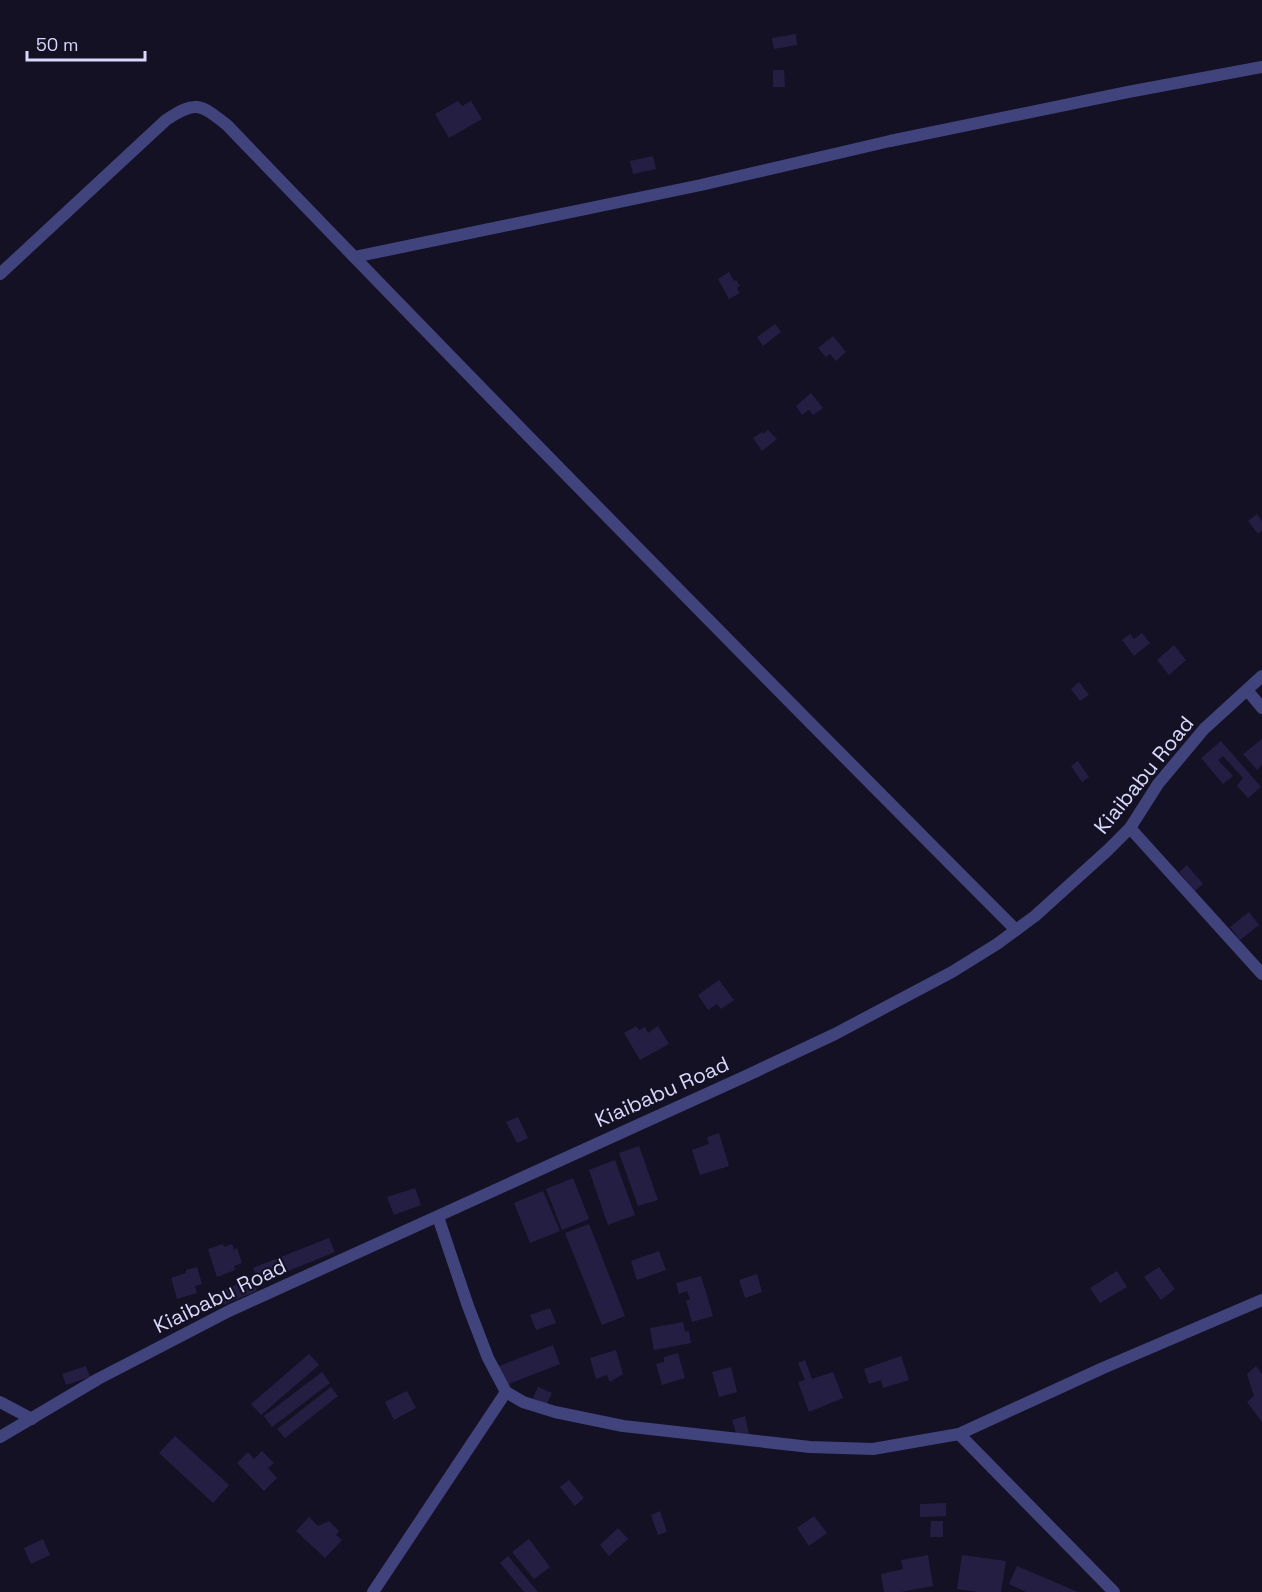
<svg xmlns="http://www.w3.org/2000/svg" width="1262" height="1592" viewBox="0 0 1262 1592" font-family="'Space Grotesk',sans-serif">
<rect width="100%" height="100%" fill="#131123"/>
<g fill="#241f42">
<polygon points="796,34 797,45 774,49 772,38"/>
<polygon points="773,70 784,70 785,87 773,87"/>
<polygon points="458,101 462,106 471,101 482,119 449,138 435,114"/>
<polygon points="653,156 656,169 633,174 630,161"/>
<polygon points="729,272 734,281 736,280 740,286 737,288 740,293 729,299 718,279"/>
<polygon points="775,324 781,332 763,346 757,337"/>
<polygon points="833,336 846,352 836,361 830,354 826,357 818,348"/>
<polygon points="811,393 823,408 813,415 809,410 802,415 796,406"/>
<polygon points="768,430 777,439 762,451 753,438 762,432 763,434"/>
<polygon points="1257,514 1262,521 1262,531 1258,534 1248,521"/>
<polygon points="1142,633 1150,643 1134,656 1122,640 1130,634 1134,639"/>
<polygon points="1174,645 1186,660 1169,675 1157,660"/>
<polygon points="1079,682 1089,695 1080,701 1071,689"/>
<polygon points="1262,739 1262,765 1257,770 1243,754"/>
<polygon points="1221,741 1261,787 1248,798 1237,786 1243,778 1223,756 1218,760 1233,776 1223,784 1201,758"/>
<polygon points="1078,761 1089,777 1082,782 1071,766"/>
<polygon points="1187,865 1203,884 1195,891 1179,872"/>
<polygon points="1249,912 1259,925 1240,940 1230,927"/>
<polygon points="719,980 734,1000 721,1009 717,1004 708,1010 698,995"/>
<polygon points="636,1026 639,1030 645,1027 648,1033 658,1026 669,1044 640,1060 624,1033"/>
<polygon points="518,1117 528,1138 517,1143 506,1122"/>
<polygon points="719,1133 729,1166 700,1175 692,1150 709,1144 707,1137"/>
<polygon points="639,1146 658,1200 638,1206 619,1153"/>
<polygon points="615,1160 635,1215 608,1225 589,1170"/>
<polygon points="573,1178 589,1219 562,1230 546,1189"/>
<polygon points="415,1188 421,1205 394,1215 387,1197"/>
<polygon points="543,1191 560,1231 530,1243 514,1203"/>
<polygon points="589,1224 625,1316 602,1325 565,1233"/>
<polygon points="329,1238 335,1252 259,1283 253,1268"/>
<polygon points="223,1244 224,1247 232,1244 234,1250 237,1248 242,1263 234,1266 235,1270 217,1277 208,1249"/>
<polygon points="659,1251 666,1270 637,1280 631,1261"/>
<polygon points="197,1267 202,1284 195,1286 197,1293 177,1299 171,1278 186,1273 186,1270"/>
<polygon points="1159,1267 1175,1289 1161,1300 1144,1277"/>
<polygon points="1117,1271 1127,1287 1100,1303 1090,1288"/>
<polygon points="757,1274 762,1292 745,1298 739,1280"/>
<polygon points="701,1276 713,1316 692,1322 686,1301 690,1299 687,1291 679,1294 676,1283"/>
<polygon points="252,1278 257,1291 215,1308 209,1296"/>
<polygon points="550,1308 556,1323 536,1330 530,1315"/>
<polygon points="683,1322 685,1332 689,1331 691,1343 654,1350 650,1328"/>
<polygon points="553,1345 560,1364 506,1385 499,1366"/>
<polygon points="616,1350 623,1374 610,1382 607,1375 596,1379 590,1358"/>
<polygon points="678,1353 685,1378 662,1385 656,1364 664,1362 664,1357"/>
<polygon points="309,1354 319,1365 261,1415 251,1404"/>
<polygon points="901,1356 909,1380 883,1388 881,1380 869,1384 864,1369"/>
<polygon points="805,1360 812,1379 833,1372 843,1398 809,1412 798,1382 805,1380 798,1363"/>
<polygon points="86,1366 90,1377 66,1385 62,1374"/>
<polygon points="1256,1366 1262,1374 1262,1422 1247,1402 1254,1396 1247,1374"/>
<polygon points="731,1367 737,1392 719,1397 712,1372"/>
<polygon points="322,1372 330,1383 272,1427 264,1416"/>
<polygon points="331,1387 338,1396 285,1438 277,1429"/>
<polygon points="538,1387 552,1393 547,1404 533,1398"/>
<polygon points="407,1391 416,1408 394,1420 385,1402"/>
<polygon points="745,1416 749,1434 736,1433 732,1420"/>
<polygon points="175,1436 229,1485 213,1503 159,1453"/>
<polygon points="262,1451 274,1463 268,1468 277,1478 264,1491 237,1463 248,1452 254,1459"/>
<polygon points="569,1480 584,1498 575,1506 560,1487"/>
<polygon points="946,1503 946,1516 920,1517 920,1504"/>
<polygon points="660,1511 667,1532 658,1535 651,1515"/>
<polygon points="814,1516 827,1533 809,1546 797,1528"/>
<polygon points="309,1517 318,1526 329,1521 339,1531 336,1535 342,1540 325,1558 296,1531"/>
<polygon points="931,1521 943,1521 943,1537 930,1537"/>
<polygon points="618,1528 628,1539 609,1556 600,1545"/>
<polygon points="43,1539 50,1555 31,1564 24,1548"/>
<polygon points="529,1539 550,1567 534,1579 512,1552"/>
<polygon points="928,1555 933,1586 901,1592 884,1592 881,1574 903,1569 901,1560"/>
<polygon points="962,1555 1006,1561 1001,1592 977,1592 957,1589"/>
<polygon points="508,1556 538,1592 524,1592 500,1563"/>
<polygon points="1017,1566 1078,1592 1026,1592 1009,1584"/>
</g>
<g fill="none" stroke-linecap="round" stroke-linejoin="round">
<g stroke="#41437d" stroke-width="12">
<polyline points="354,257 701,185 890,141 1128,92 1262,67"/>
<path d="M0 274 166 120C196 100 200 104 227 125 487 396 751 664 1016 930"/>
<polyline points="1247,690 1262,708"/>
<polyline points="1130,828 1262,974"/>
<polyline points="438,1217 468,1306 488,1358 506,1392 523,1402 555,1412 623,1426 810,1447 873,1449 959,1434 1114,1592"/>
<polyline points="0,1402 32,1419"/>
<polyline points="959,1434 1103,1368 1262,1300"/>
<polyline points="0,1437 98,1379 229,1311 746,1076 835,1034 952,972 997,944 1035,916 1108,850 1130,828 1158,784 1204,729 1262,676"/>
<polyline points="373,1592 506,1392"/>
</g>
</g>
<g text-anchor="middle" stroke-width="4.5" stroke-linejoin="round" paint-order="stroke">
<g font-size="21" fill="#d9d8fb" stroke="#131123">
<text transform="translate(1144 775) rotate(-51)" y="7">Kiaibabu Road</text>
<text transform="translate(662 1092) rotate(-24)" y="7">Kiaibabu Road</text>
<text transform="translate(220 1296) rotate(-26)" y="7">Kiaibabu Road</text>
</g>
</g>
<path d="M27 51v9h118v-9" fill="none" stroke="#d9d8fb" stroke-width="3"/>
<text x="36" y="51" font-size="18" fill="#d9d8fb" stroke="#131123" stroke-width="4.5" paint-order="stroke">50 m</text>
</svg>
